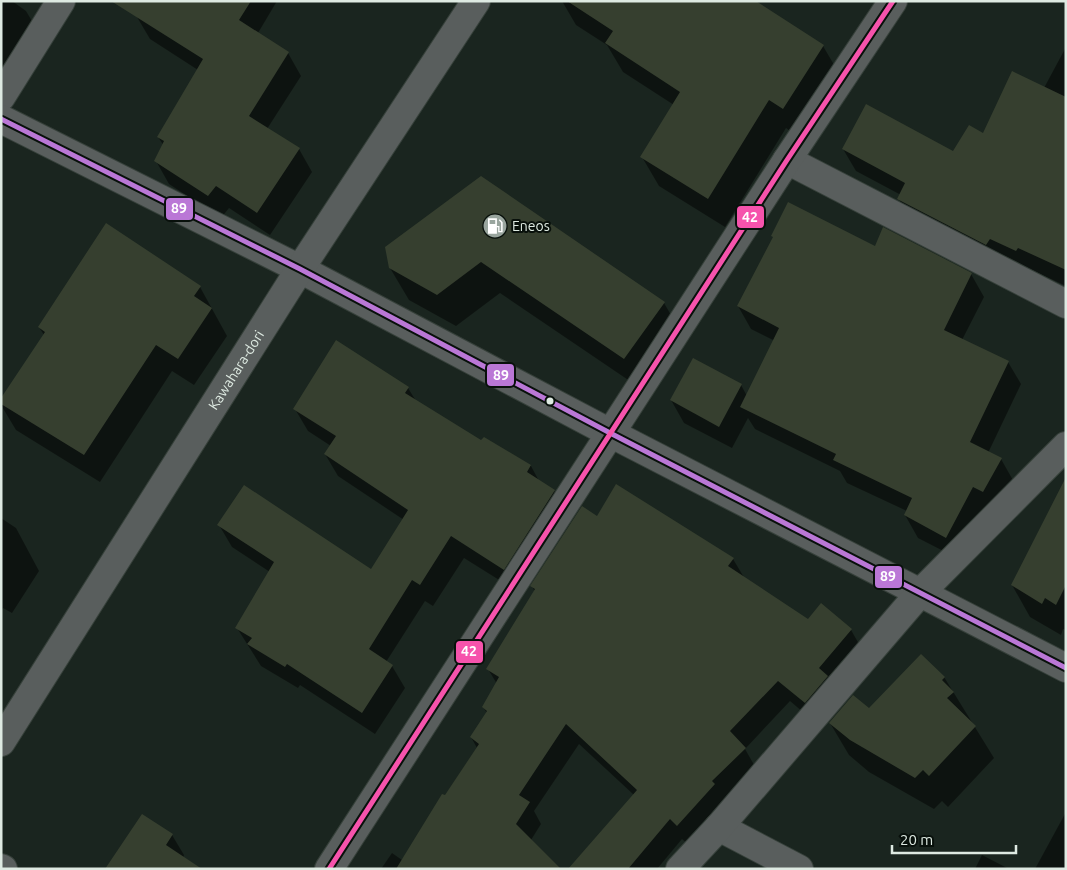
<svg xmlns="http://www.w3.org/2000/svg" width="1067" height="870" viewBox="0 0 1067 870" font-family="Ubuntu,sans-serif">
<rect width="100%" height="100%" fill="#1a251f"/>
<g fill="#0007">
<polygon points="1,1 12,1 26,11 39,33 1,84"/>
<polygon points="146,1 277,1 258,33 288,53 301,76 267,129 299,149 312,172 270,235 229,208 221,218 169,184 156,161 164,146 158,137 198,70 150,39 137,17"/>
<polygon points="562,1 754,1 823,46 840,75 800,138 786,128 725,227 659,186 642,157 674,105 623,72 607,45 576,25"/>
<polygon points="1066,47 1066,286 1030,269 1028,272 911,221 899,199 901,195 856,171 843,149 954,152 983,134 1044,88"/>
<polygon points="481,178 664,303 682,334 643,390 500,293 456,326 409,300 390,268"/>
<polygon points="875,247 971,274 984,297 962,340 1008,362 1021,384 988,453 1001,459 1014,482 959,559 918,538 905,515 907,511 847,483 840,471 755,429 748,418 732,448 684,423 671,400 741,385 747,396 775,341 751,329 738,306"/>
<polygon points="200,287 227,336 194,385 172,371 100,482 16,430 1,405 1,400 44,335 39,327"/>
<polygon points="408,388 416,401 482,442 484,438 531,466 539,481 554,491 567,513 517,591 464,558 433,606 425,601 386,662 392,666 405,688 375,734 300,685 298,688 261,666 237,628 270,572 232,547 219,525 371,571 404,520 338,476 325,454 331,446 308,431 295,409"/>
<polygon points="1,518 16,528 39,571 12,613 3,608 1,611"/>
<polygon points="598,518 733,559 745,579 808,620 851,630 863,651 817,724 790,701 745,749 757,770 690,846 682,839 657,869 570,869 634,795 579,744 534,811 541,824 531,840 560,869 381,869 392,853 402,860 477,748 471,737 487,713 483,707 497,684 488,669 535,592 532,586"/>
<polygon points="1066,527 1066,630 1063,629 1061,635 1030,617 1012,585"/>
<polygon points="944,677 994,758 948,807 942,801 934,809 869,772 849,755 830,723 869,710"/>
<polygon points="1066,812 1066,869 1035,869"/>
<polygon points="172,835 184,855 183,858 111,869"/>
<polygon points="982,855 1009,869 975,869"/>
</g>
<g fill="#363f2f">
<polygon points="111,1 251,1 239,20 289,52 249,116 300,148 257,213 216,186 208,196 154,161 164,141 157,137 203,59"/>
<polygon points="567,1 756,1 824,45 783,109 769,100 708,199 640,157 680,92 605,43 613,31"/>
<polygon points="1012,71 1066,97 1066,270 1018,248 1016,251 990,239 986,245 897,199 905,183 842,149 866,104 953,151 969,125 983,133"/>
<polygon points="481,176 665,302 624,359 481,262 437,295 389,268 385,247"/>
<polygon points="788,202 875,246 883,227 972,273 944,330 1009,361 970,442 1002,458 983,492 973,487 946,538 904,515 912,498 833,460 836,454 740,407 779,328 737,306 773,237 771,236"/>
<polygon points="106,223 201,286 194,296 212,308 178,359 156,345 84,455 1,404 1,398 45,332 38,327"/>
<polygon points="336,340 409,387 405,393 481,440 484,437 531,465 527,472 555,490 504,570 451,536 420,585 412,580 369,649 393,665 362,713 287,664 285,667 247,644 252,638 235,628 274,562 217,525 244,485 371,569 408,510 324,454 336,436 293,409"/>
<polygon points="693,358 742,384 719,427 670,400"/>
<polygon points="1066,477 1066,585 1056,605 1045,598 1042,604 1011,585"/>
<polygon points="616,484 734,558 728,566 808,619 821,603 852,629 819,668 828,676 805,703 778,681 730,731 746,748 712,781 715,784 677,826 670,819 628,869 568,869 637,790 566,724 519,795 530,802 516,824 561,869 396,869 442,794 445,795 479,744 470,737 487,711 482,707 499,677 486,669 535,589 530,586 582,506 597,516"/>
<polygon points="921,654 945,677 942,680 954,692 947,698 976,726 929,776 923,770 915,778 850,740 829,723 853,695 869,708"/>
<polygon points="142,814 173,834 166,845 202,869 105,869"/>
</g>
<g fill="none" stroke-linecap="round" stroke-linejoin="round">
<defs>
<g id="minor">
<polyline points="1,97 61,1"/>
<polyline points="1,119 300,269 612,434 1066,668"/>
<polyline points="787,160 1066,304"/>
<path id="s1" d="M1 742 300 269 476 1"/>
<polyline points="719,827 799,869"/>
<polyline points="1,868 3,869"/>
<polyline points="329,869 787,160 893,1"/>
<polyline points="680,869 719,827 919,594 1066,446"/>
</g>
</defs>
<use href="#minor" stroke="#36403a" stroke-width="30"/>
<use href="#minor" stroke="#595e5d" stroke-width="28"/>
<defs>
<polyline id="bus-1" points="1,119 300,269 612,434 1066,668"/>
<polyline id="bus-2" points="329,869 787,160 893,1"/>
</defs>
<use href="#bus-1" stroke="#08100b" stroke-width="9"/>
<use href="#bus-2" stroke="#08100b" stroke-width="9"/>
<use href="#bus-1" stroke="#ba77d6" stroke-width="5"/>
<use href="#bus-2" stroke="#f653ac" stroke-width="5"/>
</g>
<defs>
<symbol id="fuel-disc" viewBox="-11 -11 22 22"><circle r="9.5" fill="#99a59e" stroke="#08100b"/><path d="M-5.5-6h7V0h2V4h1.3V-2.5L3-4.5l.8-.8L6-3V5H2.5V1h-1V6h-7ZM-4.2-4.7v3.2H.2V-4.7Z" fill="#fff"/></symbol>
</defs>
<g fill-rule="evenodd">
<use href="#fuel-disc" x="481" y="212" width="28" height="28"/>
</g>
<circle fill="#deeae2" stroke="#08100b" stroke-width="2" cx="550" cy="401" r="4.5"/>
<g text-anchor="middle" stroke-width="4" stroke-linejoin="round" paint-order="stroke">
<g font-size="14" fill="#deeae2" stroke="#08100b" text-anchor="start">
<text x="512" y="231">Eneos</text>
</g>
<g font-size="14" fill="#deeae2" stroke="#08100b">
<text dy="5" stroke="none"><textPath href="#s1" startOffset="440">Kawahara-dori</textPath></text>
</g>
</g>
<g stroke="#08100b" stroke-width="2">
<rect x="165" y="197" width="29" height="24" rx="5" fill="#ba77d6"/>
<rect x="736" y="205" width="29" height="24" rx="5" fill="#f653ac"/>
<rect x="486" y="363" width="29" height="24" rx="5" fill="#ba77d6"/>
<rect x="874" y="565" width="29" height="24" rx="5" fill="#ba77d6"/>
<rect x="455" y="640" width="29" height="24" rx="5" fill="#f653ac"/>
</g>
<g font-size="14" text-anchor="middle" font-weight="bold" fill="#fff">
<text x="179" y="213">89</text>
<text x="750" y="222">42</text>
<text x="501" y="380">89</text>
<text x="888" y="581">89</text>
<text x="469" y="656">42</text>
</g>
<rect width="1067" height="870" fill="none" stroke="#deeae2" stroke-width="5"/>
<path d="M892 845v8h124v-8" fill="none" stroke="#deeae2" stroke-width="2.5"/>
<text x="900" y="845" font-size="15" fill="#deeae2" stroke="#08100b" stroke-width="4" paint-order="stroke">20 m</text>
</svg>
